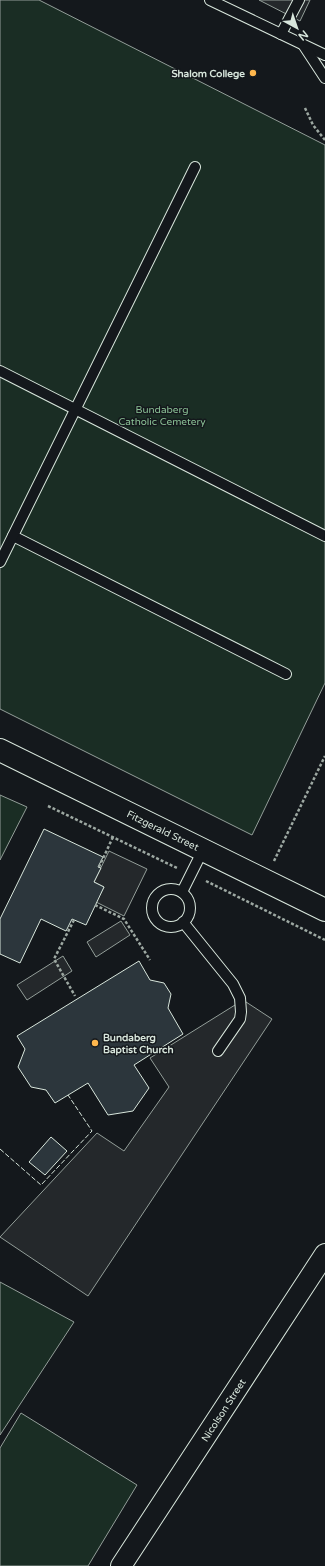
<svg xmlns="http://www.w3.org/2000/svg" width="325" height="1566" viewBox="0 0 325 1566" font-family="'Varela Round',sans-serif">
<rect width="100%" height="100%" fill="#14181c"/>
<g fill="#1a2d24" stroke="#939e99">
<polygon points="0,0 39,0 325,145 325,683 252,835 0,709"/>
<polygon points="0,795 27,807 0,860"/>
<polygon points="0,1282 74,1322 0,1435"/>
<polygon points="21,1413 137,1485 88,1566 0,1566 0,1448"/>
</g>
<g fill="#24282b" stroke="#939e99">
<polygon points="259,0 310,0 300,21"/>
<polygon points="109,851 147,869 124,916 96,902 104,887 94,882"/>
<polygon points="121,921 130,935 96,957 87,942"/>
<polygon points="63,956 72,971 27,1000 17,985"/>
<polygon points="243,1000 272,1019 88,1296 0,1237 97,1133 124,1151 169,1087 150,1058"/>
</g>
<g fill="#2c363c" stroke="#d8e6dc">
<polygon points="44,829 103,857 98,867 101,868 94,882 104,887 86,925 72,919 66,931 41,919 20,963 0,954 0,919"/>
<polygon points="139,961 150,980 164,983 171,994 168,1008 183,1034 134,1065 149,1088 133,1111 108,1115 88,1083 55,1103 46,1090 31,1087 18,1067 25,1049 17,1036"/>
<polygon points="51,1137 67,1151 45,1175 29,1162"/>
</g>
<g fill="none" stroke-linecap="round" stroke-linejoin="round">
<defs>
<g id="lane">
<polyline points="210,0 325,55"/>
<polyline points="281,34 299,0"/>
<polyline points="304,46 325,78"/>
<polyline points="0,371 325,536"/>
<polyline points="13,536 286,674"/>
<polyline points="0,562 195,167"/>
<circle cx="171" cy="908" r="19"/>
<polyline points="182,892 203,850"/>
<polyline points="183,922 233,984 240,998 241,1012 240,1019 218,1051"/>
</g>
<polyline id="street" points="121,1566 325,1254"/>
<polyline id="secondary" points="0,750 325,910"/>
</defs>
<use href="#lane" stroke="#d8e6dc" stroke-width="12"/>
<use href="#street" stroke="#d8e6dc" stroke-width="22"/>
<use href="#secondary" stroke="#d8e6dc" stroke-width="24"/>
<g stroke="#9da8a2" stroke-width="2.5" stroke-dasharray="3 2" stroke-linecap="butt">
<polyline points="305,108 313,125 325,140"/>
<polyline points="48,806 177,868"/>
<polyline points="274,861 325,756"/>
<polyline points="99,867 113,837"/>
<polyline points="206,881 325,940"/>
<polyline points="95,905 124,919 150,960"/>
<polyline points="74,920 54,959 75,996"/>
</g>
<use href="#lane" stroke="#14181c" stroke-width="10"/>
<use href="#street" stroke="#14181c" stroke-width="20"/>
<use href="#secondary" stroke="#14181c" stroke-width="22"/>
<polyline stroke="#d8e6dc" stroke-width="1" stroke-dasharray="5 2" stroke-linecap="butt" points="0,1149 41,1185 92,1131 68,1095"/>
</g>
<g fill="#ffb74d" stroke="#14181c" stroke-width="1.5">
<circle cx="253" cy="73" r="4"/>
<circle cx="95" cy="1043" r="4"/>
</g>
<g text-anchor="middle" stroke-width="3" stroke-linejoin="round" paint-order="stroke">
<g font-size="10" font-weight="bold" fill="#d8e6dc" stroke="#14181c" text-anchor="end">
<text x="245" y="77">Shalom College</text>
<text x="103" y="1041" text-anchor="start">Bundaberg<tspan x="103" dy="12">Baptist Church</tspan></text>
</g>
<g font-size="10" fill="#8ac095" stroke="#14181c">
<text x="162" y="413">Bundaberg<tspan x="162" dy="12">Catholic Cemetery</tspan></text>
</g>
<g font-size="10" fill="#d8e6dc" stroke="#14181c">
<text transform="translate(163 830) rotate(26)" y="4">Fitzgerald Street</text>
<text transform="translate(223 1410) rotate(-57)" y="4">Nicolson Street</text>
</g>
</g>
<g transform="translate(297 28) rotate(140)" stroke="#14181c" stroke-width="3" paint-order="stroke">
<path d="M0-3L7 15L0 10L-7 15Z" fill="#d8e6dc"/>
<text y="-6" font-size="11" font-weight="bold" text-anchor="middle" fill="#d8e6dc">N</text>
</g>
</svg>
